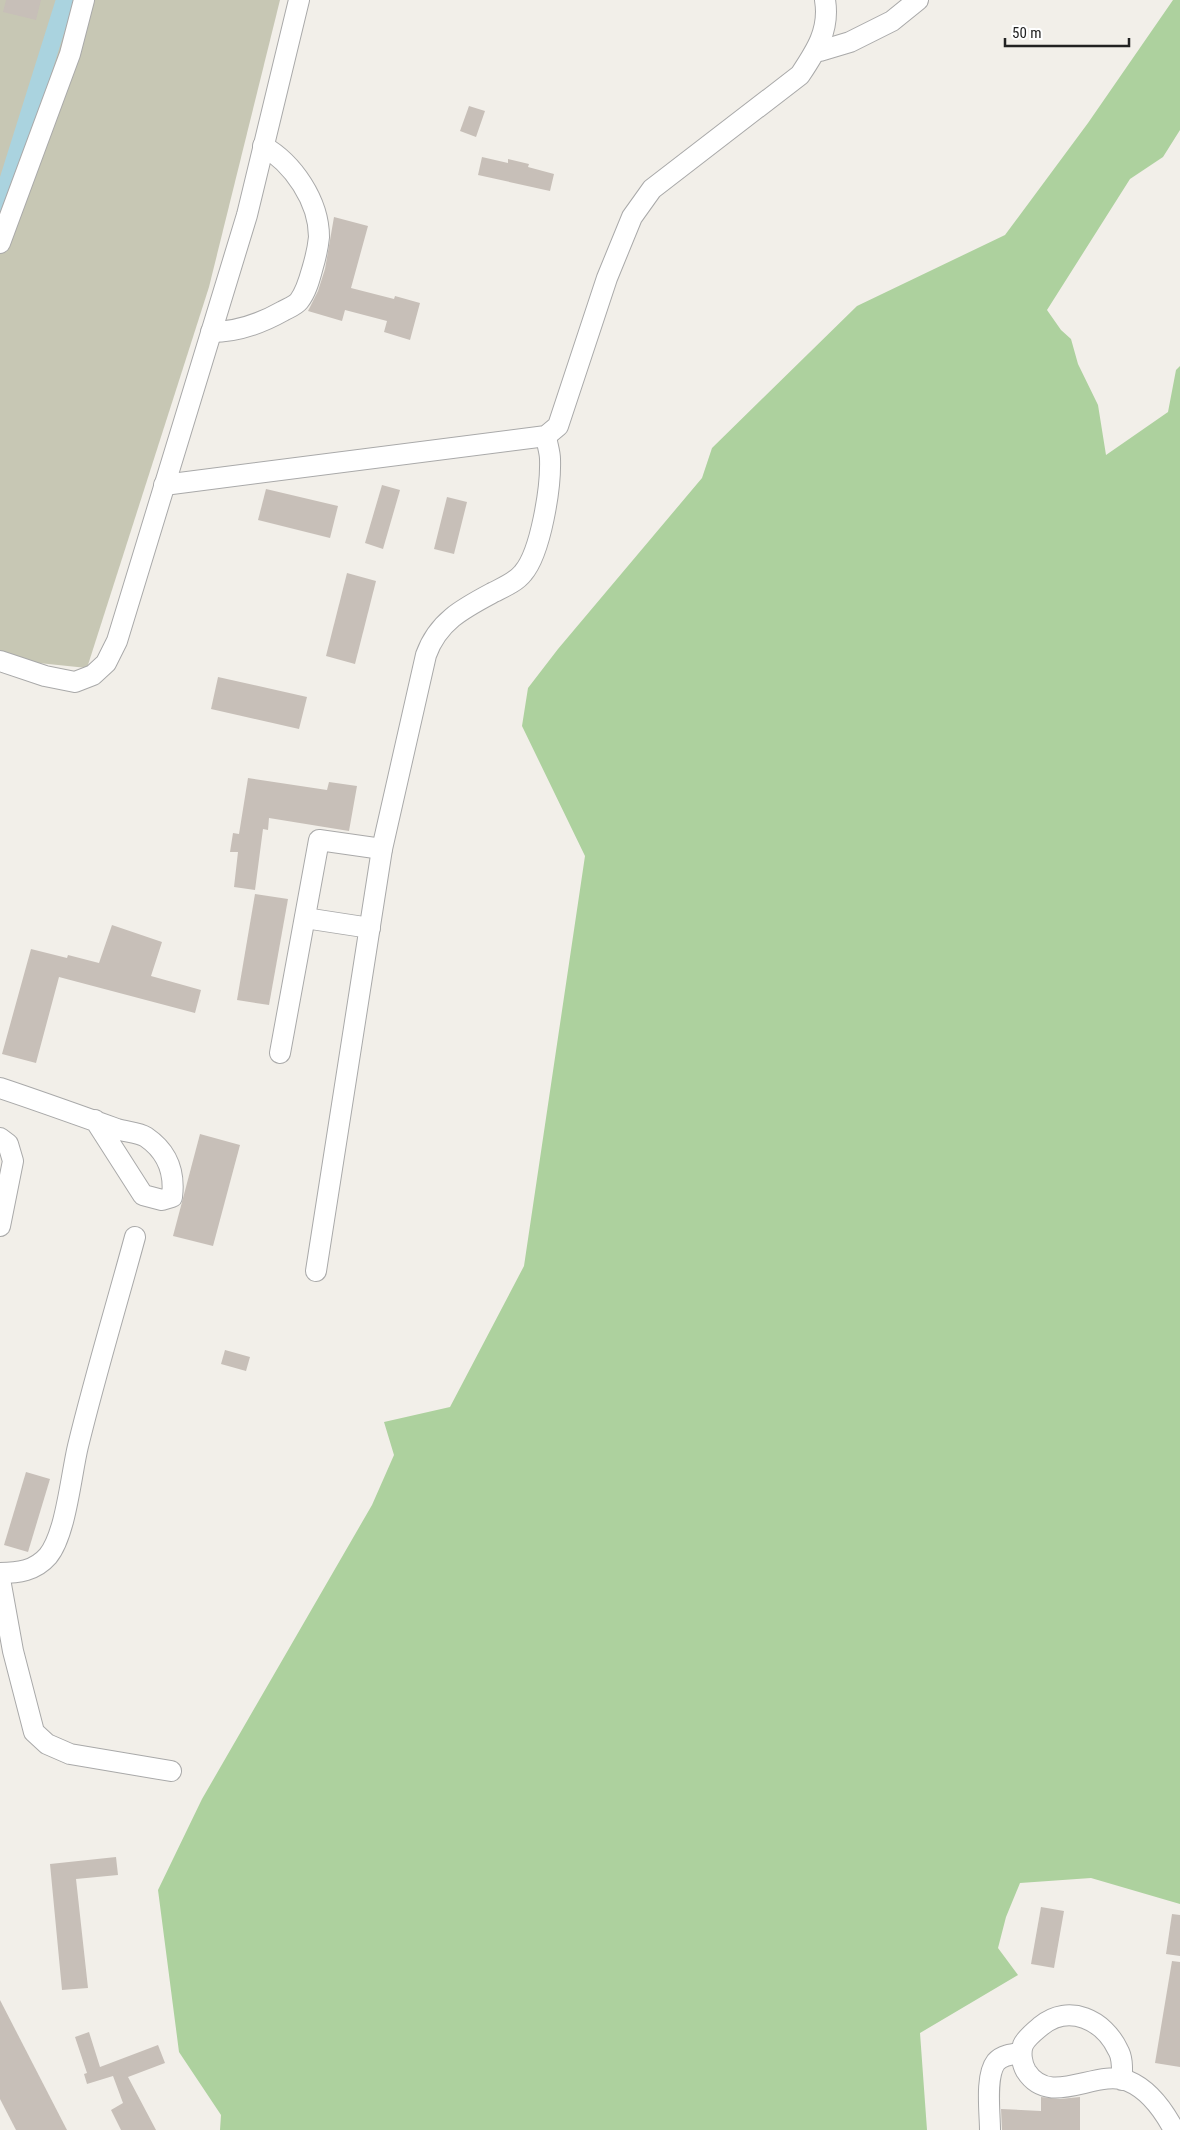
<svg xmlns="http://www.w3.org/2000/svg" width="1180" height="2130" viewBox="0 0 1180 2130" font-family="'Roboto Condensed',sans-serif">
<rect width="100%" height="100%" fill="#f2efe9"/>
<polygon fill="#c7c7b4" points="0,0 280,0 209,287 87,668 0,659"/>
<polygon fill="#add19e" points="1173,0 1180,0 1180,130 1163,157 1130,179 1047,310 1061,330 1071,339 1078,364 1098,405 1106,455 1168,412 1176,370 1180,366 1180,1904 1091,1878 1020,1883 1006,1917 998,1948 1018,1975 920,2033 927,2130 220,2130 221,2115 179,2052 158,1890 202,1799 372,1505 394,1455 384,1422 450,1407 524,1266 585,856 522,726 528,688 558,649 702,478 712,448 857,306 1005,235 1088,123"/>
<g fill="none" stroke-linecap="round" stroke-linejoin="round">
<polyline stroke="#aad3df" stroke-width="18" points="0,207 65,0"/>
</g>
<g fill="#c7bfb8">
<polygon points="6,0 41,0 36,20 3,12"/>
<polygon points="469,106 485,111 476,137 460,131"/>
<polygon points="482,157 508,163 508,159 529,164 528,167 554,174 550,191 478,175"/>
<polygon points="334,217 368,226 351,288 394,299 395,296 420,303 410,340 384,332 387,321 345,310 342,321 308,311 318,291 325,269"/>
<polygon points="382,485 400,490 383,549 365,543"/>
<polygon points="266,489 338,506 330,538 258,520"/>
<polygon points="447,497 467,502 454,554 434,549"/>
<polygon points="347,573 376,581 355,664 326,656"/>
<polygon points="218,677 307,697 299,729 211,709"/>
<polygon points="248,778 327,790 329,782 357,786 349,831 269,818 268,830 263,829 255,890 234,887 238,852 230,852 233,833 239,834"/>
<polygon points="255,894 288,899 269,1005 237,1000"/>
<polygon points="112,925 162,942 151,976 201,990 195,1013 59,977 36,1063 2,1054 31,949 67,958 68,955 99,963"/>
<polygon points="200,1134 240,1145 213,1246 173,1236"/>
<polygon points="225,1350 250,1357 246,1371 221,1364"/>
<polygon points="26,1472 50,1479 28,1552 4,1545"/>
<polygon points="116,1857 118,1875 76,1879 88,1988 62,1990 50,1864"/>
<polygon points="1041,1907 1064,1911 1054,1968 1031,1964"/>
<polygon points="1172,1914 1180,1915 1180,1956 1166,1954"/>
<polygon points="1172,1961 1180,1962 1180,2067 1155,2063"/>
<polygon points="0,2000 67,2130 16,2130 0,2099"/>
<polygon points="89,2032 100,2067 158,2045 165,2063 128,2077 156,2130 121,2130 111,2110 123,2103 113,2076 87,2084 84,2074 87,2073 75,2037"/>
<polygon points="1041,2097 1060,2099 1080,2097 1080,2130 1002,2130 1001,2109 1041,2111"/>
</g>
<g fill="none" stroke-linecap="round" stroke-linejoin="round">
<defs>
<g id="minor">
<polyline points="820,51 850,42 892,21 918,0"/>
<polyline points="0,243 70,54 84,0"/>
<path d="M211 332C237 332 260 324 283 311 288 308 295 306 299 301 306 292 309 281 312 270 315 260 318 247 319 237 319 201 293 163 263 146"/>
<path d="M164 485 546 436 558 426 607 278 632 217 652 189 800 75C816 51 830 30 825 0"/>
<polyline points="0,661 45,676 75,682 93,675 106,663 117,641 247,215 299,0"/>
<polyline points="305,918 370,928"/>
<polyline points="280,1053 319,840 382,849"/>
<path d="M0 1088C39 1101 78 1115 117 1129 126 1132 138 1132 146 1137 168 1152 175 1173 172 1197L162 1200 143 1195 95 1120"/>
<polyline points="0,1138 8,1144 13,1161 0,1226"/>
<path d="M316 1271 382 849 426 655C438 621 464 608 494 592 504 587 516 582 523 573 541 552 551 487 550 459 550 452 547 444 546 436"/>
<path d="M0 1573C18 1573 35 1571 48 1556 66 1534 71 1475 78 1446 95 1376 116 1307 135 1237"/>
<polyline points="0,1579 13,1651 34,1732 47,1744 70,1754 171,1771"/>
<path d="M1122 2080C1122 2070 1123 2058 1118 2050 1104 2020 1069 2003 1041 2026 1035 2031 1026 2038 1023 2045 1020 2053 1022 2064 1026 2071 1050 2109 1096 2068 1128 2081 1150 2090 1164 2111 1174 2130"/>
<path d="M990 2130C990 2113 985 2076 996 2062 1002 2055 1012 2054 1021 2053"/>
</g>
</defs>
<use href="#minor" stroke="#a9a9a9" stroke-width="22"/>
<use href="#minor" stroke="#fff" stroke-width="20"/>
</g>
<path d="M1005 38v8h124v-8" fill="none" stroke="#222222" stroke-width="2.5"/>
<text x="1012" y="38" font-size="15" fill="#222222" stroke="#ffffff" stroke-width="4" paint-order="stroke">50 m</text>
</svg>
